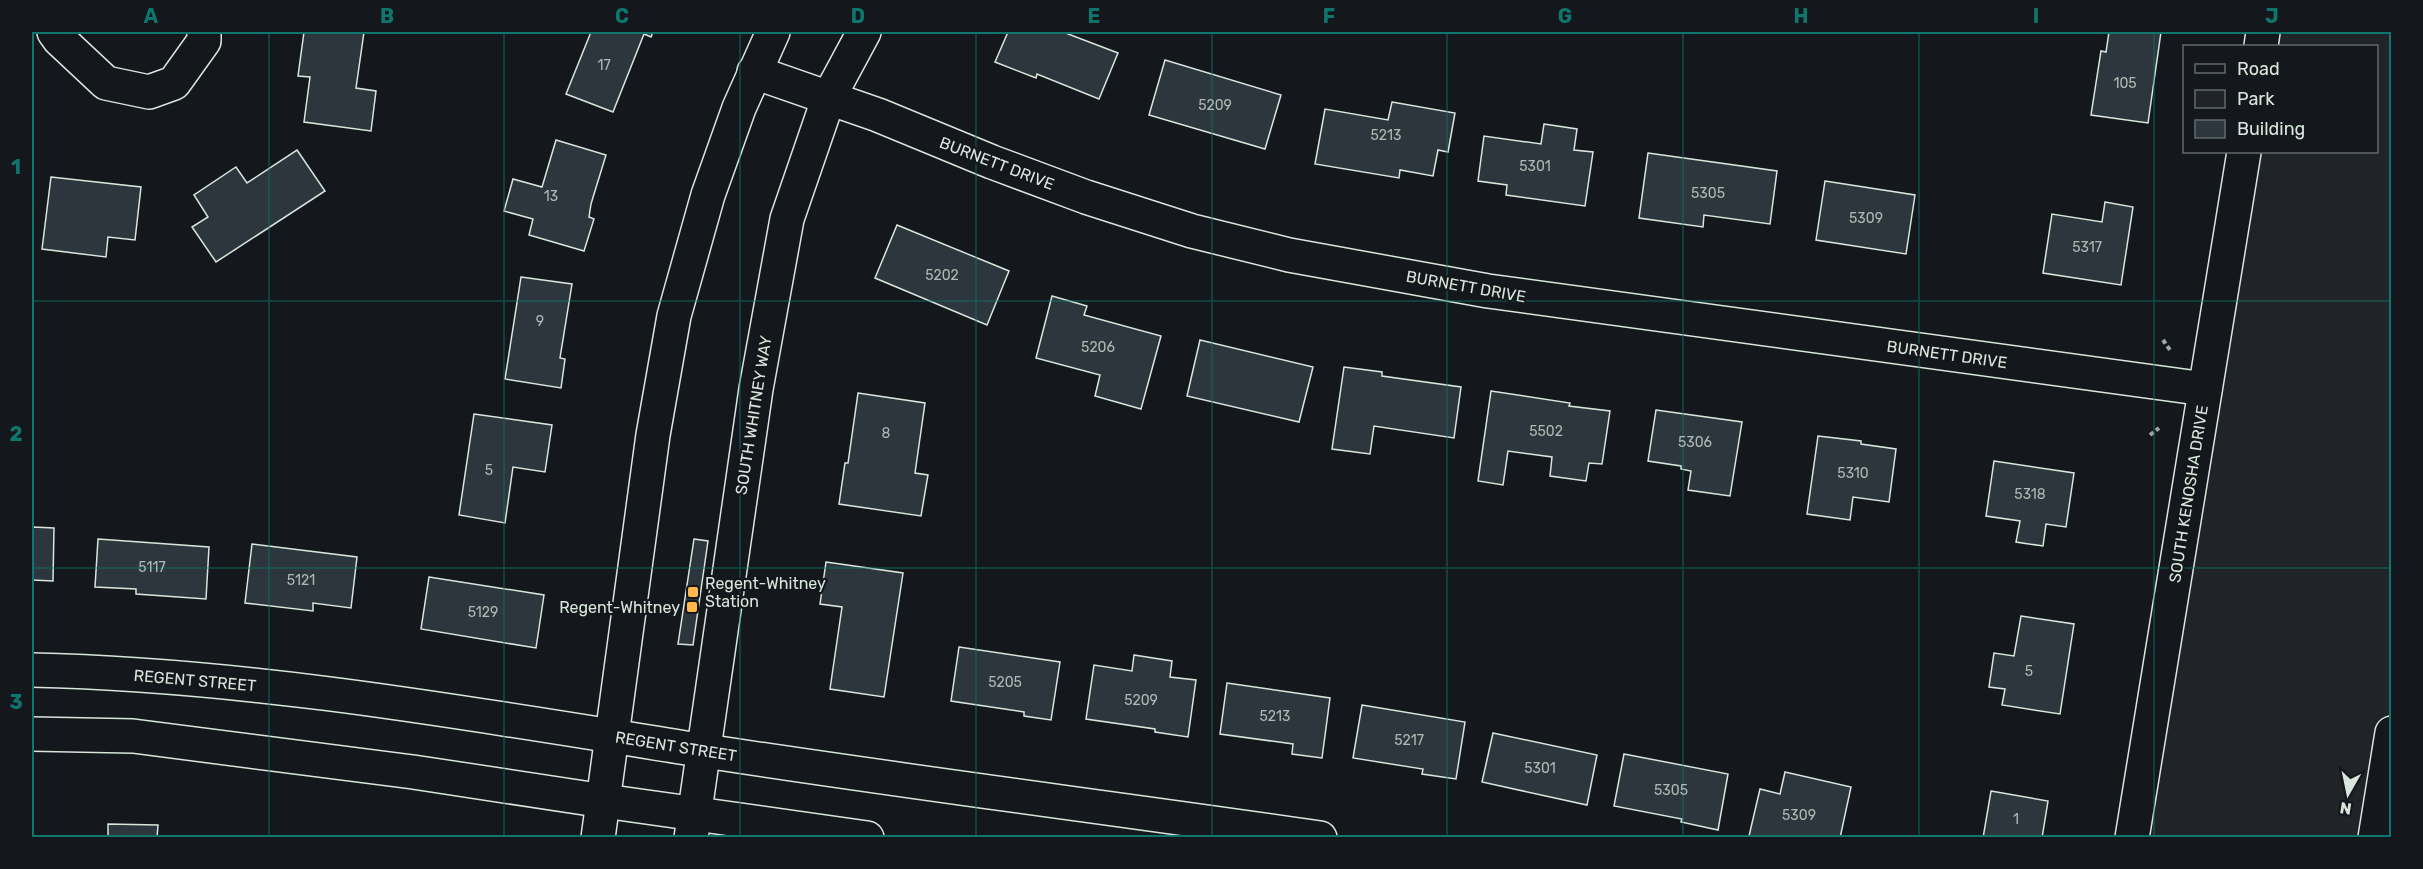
<svg xmlns="http://www.w3.org/2000/svg" width="2423" height="869" viewBox="0 0 2423 869" font-family="Rubik,sans-serif">
<rect width="100%" height="100%" fill="#14181c"/>
<polygon fill="#202428" stroke="#939e99" stroke-width="1.5" points="2263,32 2391,32 2392,733 2375,837 2132,838 2244,152 2376,152 2376,46 2261,46"/>
<g fill="#2c363c" stroke="#d8e6dc" stroke-width="1.5">
<polygon points="304,32 364,32 356,88 376,91 371,131 304,122 310,77 298,76"/>
<polygon points="591,32 653,32 651,37 644,34 613,112 566,94"/>
<polygon points="1008,32 1063,32 1118,53 1099,99 1037,74 1036,78 995,62"/>
<polygon points="2109,32 2161,32 2148,123 2091,115 2101,51 2106,52"/>
<polygon points="1165,60 1281,95 1265,149 1149,115"/>
<polygon points="1392,102 1455,113 1448,152 1438,150 1433,176 1400,170 1399,178 1315,164 1325,109 1388,120"/>
<polygon points="1544,124 1577,129 1574,150 1593,152 1585,206 1506,195 1507,185 1478,181 1484,136 1541,144"/>
<polygon points="556,140 606,155 591,204 589,217 594,219 584,251 529,235 533,219 504,211 513,179 542,187"/>
<polygon points="297,150 325,191 216,262 192,227 208,217 194,195 236,167 247,183"/>
<polygon points="1648,153 1777,171 1770,224 1704,215 1703,227 1639,218"/>
<polygon points="51,177 141,187 135,240 108,237 106,257 42,249"/>
<polygon points="1825,181 1915,195 1906,254 1816,240"/>
<polygon points="2105,202 2133,207 2121,285 2043,273 2052,214 2102,222"/>
<polygon points="897,225 1009,271 987,325 875,278"/>
<polygon points="521,277 572,284 560,358 565,359 561,388 505,379"/>
<polygon points="1052,296 1087,306 1084,315 1161,336 1141,409 1095,396 1100,375 1036,358"/>
<polygon points="1200,340 1313,367 1299,422 1187,396"/>
<polygon points="1344,367 1382,372 1382,376 1461,387 1454,438 1374,426 1370,454 1332,449"/>
<polygon points="1491,391 1570,403 1569,406 1610,411 1602,464 1589,463 1586,481 1550,476 1552,457 1508,451 1503,485 1478,481"/>
<polygon points="858,393 925,403 915,473 928,475 921,516 839,504 845,463 848,463"/>
<polygon points="1656,410 1742,422 1730,496 1688,490 1691,471 1681,469 1681,466 1648,461"/>
<polygon points="474,414 552,425 545,472 513,467 505,523 459,515"/>
<polygon points="1818,436 1861,441 1861,444 1896,449 1889,502 1853,497 1850,520 1807,514"/>
<polygon points="1994,461 2074,473 2066,527 2046,524 2043,546 2016,542 2020,521 1986,516"/>
<polygon points="32,527 54,528 53,581 32,580"/>
<polygon points="98,539 209,547 206,599 136,594 136,589 95,587"/>
<polygon points="694,539 708,541 693,645 678,644"/>
<polygon points="252,544 357,557 351,608 313,603 313,611 245,603"/>
<polygon points="826,562 903,573 884,697 830,689 842,607 820,604"/>
<polygon points="429,577 544,595 536,648 421,629"/>
<polygon points="2021,616 2074,624 2060,714 2002,705 2005,689 1989,687 1994,653 2014,656"/>
<polygon points="959,647 1060,662 1051,720 1024,716 1024,712 951,701"/>
<polygon points="1134,655 1172,661 1170,677 1196,680 1188,737 1155,732 1155,729 1086,719 1094,665 1132,671"/>
<polygon points="1227,683 1330,698 1322,758 1292,754 1293,744 1220,734"/>
<polygon points="1362,705 1465,722 1456,779 1422,774 1423,769 1353,758"/>
<polygon points="1493,733 1597,755 1587,805 1482,782"/>
<polygon points="1624,754 1728,774 1718,830 1681,822 1682,819 1614,806"/>
<polygon points="1785,772 1851,787 1840,838 1749,836 1760,789 1780,794"/>
<polygon points="1991,791 2048,801 2042,838 1983,838"/>
<polygon points="108,824 158,825 157,838 108,838"/>
</g>
<g fill="none" stroke-linecap="round" stroke-linejoin="round">
<defs>
<g id="minor">
<polyline points="54,32 59,39 106,83 149,92 174,83 204,41 204,32"/>
<polyline points="2261,46 2263,32"/>
<polyline points="754,72 878,115 992,162 1086,197 1192,231 1289,255 1488,291 2205,389"/>
<polyline points="2132,838 2244,152"/>
<polyline points="2375,838 2392,733"/>
</g>
<g id="tertiary">
<path d="M32 670C256 675 478 715 699 750 905 782 1113 808 1320 838"/>
<polyline points="32,734 133,736 413,772 604,801 867,838"/>
</g>
<g id="secondary">
<polyline points="598,838 653,435 674,316 708,195 739,108 773,32"/>
<polyline points="691,838 756,389 787,219 829,97 864,32"/>
</g>
</defs>
<use href="#minor" stroke="#d8e6dc" stroke-width="36"/>
<use href="#tertiary" stroke="#d8e6dc" stroke-width="36"/>
<use href="#secondary" stroke="#d8e6dc" stroke-width="36"/>
<g stroke="#9da8a2" stroke-width="4" stroke-dasharray="4.5 3" stroke-linecap="butt">
<polyline points="2163,340 2170,350"/>
<polyline points="2150,435 2159,428"/>
</g>
<use href="#minor" stroke="#14181c" stroke-width="33"/>
<use href="#tertiary" stroke="#14181c" stroke-width="33"/>
<use href="#secondary" stroke="#14181c" stroke-width="33"/>
</g>
<path fill="none" stroke="#0f766e" stroke-width="1.5" stroke-opacity="0.55" d="M269 32V838M504 32V838M740 32V838M976 32V838M1212 32V838M1447 32V838M1683 32V838M1919 32V838M2154 32V838M32 301H2392M32 568H2392"/>
<g fill="#ffb74d" stroke="#14181c" stroke-width="2">
<rect x="687" y="586" width="12" height="12" rx="3"/>
<rect x="686" y="601" width="12" height="12" rx="3"/>
</g>
<g text-anchor="middle" stroke-width="4.5" stroke-linejoin="round" paint-order="stroke">
<g font-size="14" fill="#adbab4">
<text x="604" y="70">17</text>
<text x="2125" y="88">105</text>
<text x="1215" y="110">5209</text>
<text x="1386" y="140">5213</text>
<text x="1535" y="171">5301</text>
<text x="1708" y="198">5305</text>
<text x="551" y="201">13</text>
<text x="1866" y="223">5309</text>
<text x="2087" y="252">5317</text>
<text x="942" y="280">5202</text>
<text x="540" y="326">9</text>
<text x="1098" y="352">5206</text>
<text x="1546" y="436">5502</text>
<text x="886" y="438">8</text>
<text x="1695" y="447">5306</text>
<text x="489" y="475">5</text>
<text x="1853" y="478">5310</text>
<text x="2030" y="499">5318</text>
<text x="152" y="572">5117</text>
<text x="301" y="585">5121</text>
<text x="483" y="617">5129</text>
<text x="2029" y="676">5</text>
<text x="1005" y="687">5205</text>
<text x="1141" y="705">5209</text>
<text x="1275" y="721">5213</text>
<text x="1409" y="745">5217</text>
<text x="1540" y="773">5301</text>
<text x="1671" y="795">5305</text>
<text x="1799" y="820">5309</text>
<text x="2016" y="824">1</text>
</g>
<g font-size="16" fill="#d8e6dc" stroke="#14181c">
<text transform="translate(997 163) rotate(21)" y="6">BURNETT DRIVE</text>
<text transform="translate(1466 286) rotate(10)" y="6">BURNETT DRIVE</text>
<text transform="translate(1947 354) rotate(8)" y="6">BURNETT DRIVE</text>
<text transform="translate(753 415) rotate(-81)" y="6">SOUTH WHITNEY WAY</text>
<text transform="translate(2188 494) rotate(-81)" y="6">SOUTH KENOSHA DRIVE</text>
<text transform="translate(195 680) rotate(5)" y="6">REGENT STREET</text>
<text transform="translate(676 746) rotate(9)" y="6">REGENT STREET</text>
</g>
<g font-size="16" fill="#d8e6dc" stroke="#14181c" text-anchor="start">
<text x="705" y="589">Regent-Whitney<tspan x="705" dy="18">Station</tspan></text>
<text x="680" y="613" text-anchor="end">Regent-Whitney</text>
</g>
</g>
<rect width="2423" height="869" fill="none" stroke="#14181c" stroke-width="66"/>
<rect x="2183" y="45" width="195" height="108" fill="#14181c" stroke="#626a69" stroke-width="1.5"/>
<rect x="2195" y="64" width="30" height="9" fill="#14181c" stroke="#626a69" stroke-width="1.5"/>
<text x="2237" y="75" font-size="18" fill="#d8e6dc">Road</text>
<rect x="2195" y="90" width="30" height="18" fill="#202428" stroke="#626a69" stroke-width="1.5"/>
<text x="2237" y="105" font-size="18" fill="#d8e6dc">Park</text>
<rect x="2195" y="120" width="30" height="18" fill="#2c363c" stroke="#626a69" stroke-width="1.5"/>
<text x="2237" y="135" font-size="18" fill="#d8e6dc">Building</text>
<g transform="translate(2348 794) rotate(189)" stroke="#14181c" stroke-width="4.5" paint-order="stroke">
<path d="M0-4.5L10 22L0 15L-10 22Z" fill="#d8e6dc"/>
<text y="-9" font-size="16" font-weight="bold" text-anchor="middle" fill="#d8e6dc">N</text>
</g>
<rect x="33" y="33" width="2357" height="803" fill="none" stroke="#0f766e" stroke-width="2"/>
<g font-size="20" text-anchor="middle" font-weight="bold" fill="#0f766e">
<text x="151" y="23">A</text>
<text x="387" y="23">B</text>
<text x="622" y="23">C</text>
<text x="858" y="23">D</text>
<text x="1094" y="23">E</text>
<text x="1329" y="23">F</text>
<text x="1565" y="23">G</text>
<text x="1801" y="23">H</text>
<text x="2036" y="23">I</text>
<text x="2272" y="23">J</text>
<text x="16" y="174">1</text>
<text x="16" y="441">2</text>
<text x="16" y="709">3</text>
</g>
</svg>
